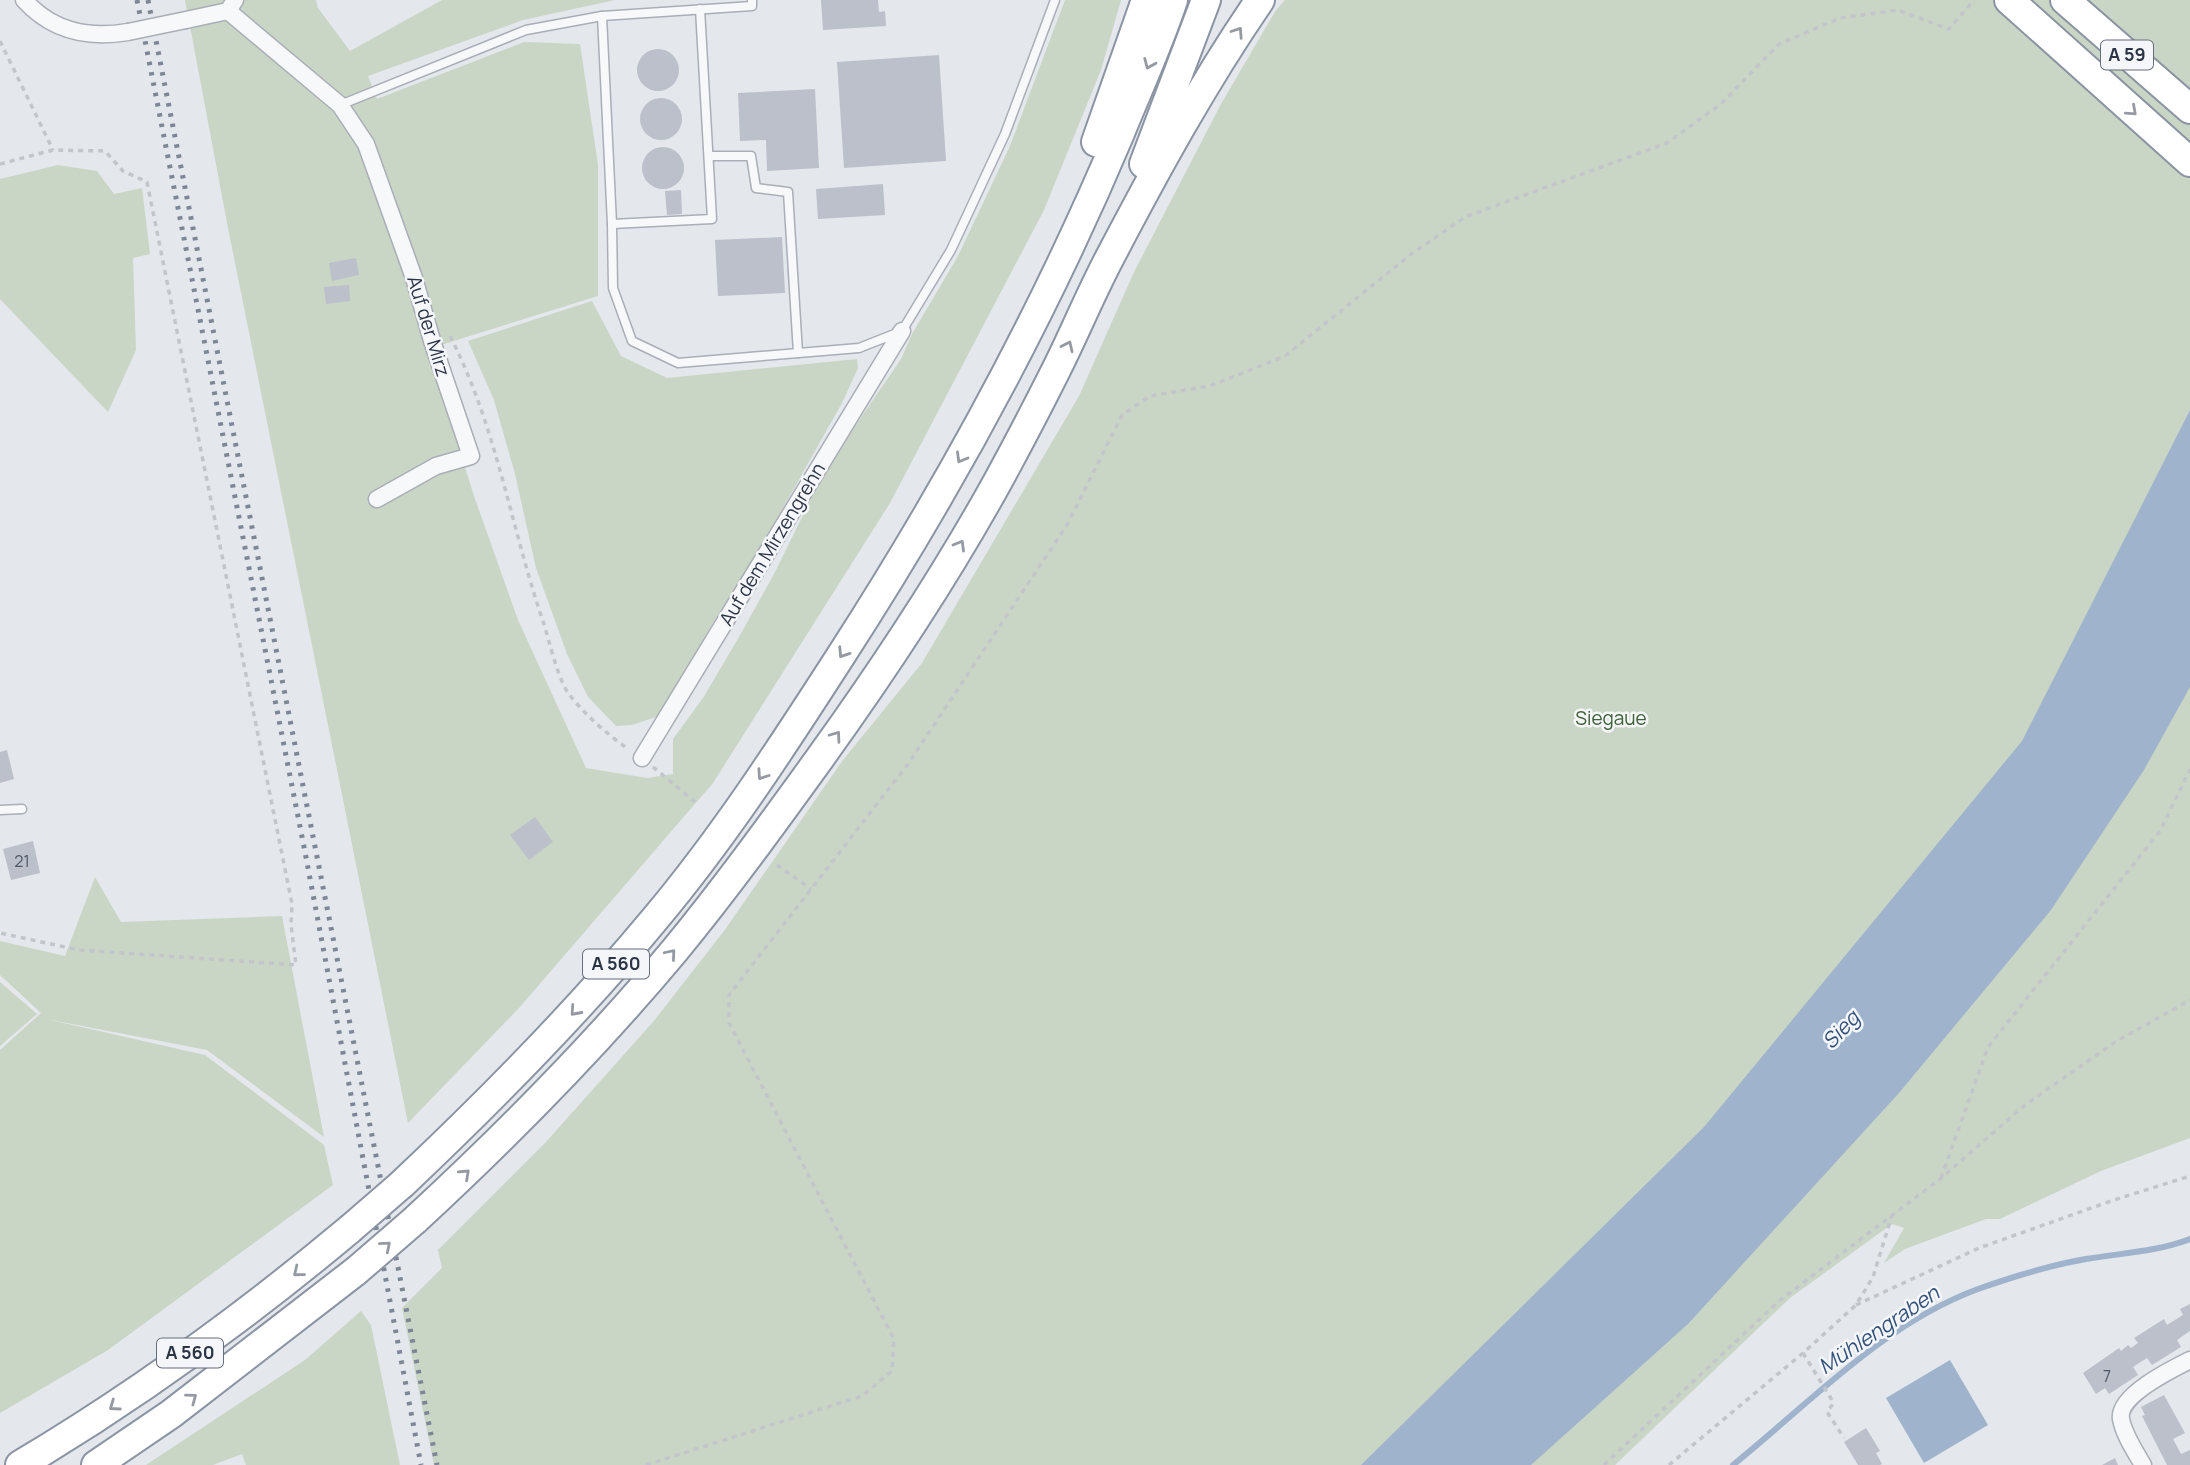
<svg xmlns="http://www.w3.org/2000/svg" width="2190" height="1465" viewBox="0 0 2190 1465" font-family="Manrope,sans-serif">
<rect width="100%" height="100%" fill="#e4e7ec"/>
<g fill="#c9d6c5">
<polygon points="185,0 316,0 318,8 350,51 442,0 615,0 523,20 368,76 377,99 524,42 580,44 598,165 598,296 428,349 474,496 518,620 586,768 647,778 673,774 673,739 703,698 739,637 774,574 813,495 851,432 901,359 912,334 958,256 1010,146 1065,0 1121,0 1101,70 1044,210 890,503 713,783 519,1008 408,1123 228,228"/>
<polygon points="1285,0 2190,0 2190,1138 2101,1171 2000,1219 1986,1219 1905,1249 1884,1263 1904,1228 1892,1224 1790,1298 1615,1465 434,1465 402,1308 442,1268 438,1250 545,1143 653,1022 724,931 843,760 922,663 1079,396 1134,272 1221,104 1276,10"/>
<polygon points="58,165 97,171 114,194 142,188 150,254 133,258 136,350 108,412 0,299 0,179"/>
<polygon points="592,301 621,356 667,378 857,359 858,368 842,403 751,565 712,624 659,716 632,725 616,726 588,697 567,654 536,568 515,474 494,400 468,341"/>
<polygon points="95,877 121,922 282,916 324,1137 207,1050 46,1019 205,1055 324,1145 333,1185 108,1350 0,1413 0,1050 41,1013 0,975 0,941 65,956"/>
<polygon points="0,982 37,1014 0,1046"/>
<polygon points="361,1311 371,1325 400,1465 246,1465 242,1454 213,1465 146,1465 305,1360"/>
</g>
<g fill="#9fb4cc">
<polygon points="2190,410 2190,687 2144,770 2051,910 1899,1093 1688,1324 1531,1465 1361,1465 1704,1127 2022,741"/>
<polygon points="1950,1360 1988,1425 1924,1463 1886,1398"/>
</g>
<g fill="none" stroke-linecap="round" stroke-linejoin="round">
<path stroke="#9fb4cc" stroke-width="6" d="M1733 1465C1811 1402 1883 1324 1978 1289 2012 1277 2050 1265 2086 1259 2121 1253 2156 1252 2190 1239"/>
</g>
<g fill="#bbc0ca">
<polygon points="821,0 878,0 879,12 885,11 886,26 823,30"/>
<circle cx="658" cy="70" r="21"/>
<polygon points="939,55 946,161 844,168 837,62"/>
<polygon points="815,89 819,168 767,171 766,140 740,141 738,93"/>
<circle cx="661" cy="119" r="21"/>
<circle cx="663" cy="168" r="21"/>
<polygon points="883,184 885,215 818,219 816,189"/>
<polygon points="681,190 682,214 667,215 665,191"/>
<polygon points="782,237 785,293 718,296 715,240"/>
<polygon points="356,258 359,275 332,281 329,263"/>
<polygon points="349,285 350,301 326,304 324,287"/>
<polygon points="7,750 14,779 0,783 0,752"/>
<polygon points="535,817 553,842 529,860 510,835"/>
<polygon points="33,841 40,873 11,880 3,849"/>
<polygon points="2190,1304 2190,1331 2177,1340 2181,1347 2152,1365 2147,1358 2133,1367 2138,1375 2109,1394 2105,1388 2096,1394 2083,1373 2119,1348 2121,1351 2128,1345 2131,1348 2138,1343 2134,1338 2164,1319 2167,1325 2183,1315 2180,1309"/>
<polygon points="2164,1395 2185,1433 2173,1439 2181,1454 2190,1450 2190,1465 2167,1465 2142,1416 2145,1415 2141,1407"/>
<polygon points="1866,1428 1880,1451 1876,1453 1882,1464 1880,1465 1858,1465 1844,1442"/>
<polygon points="2115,1458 2118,1465 2102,1465"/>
</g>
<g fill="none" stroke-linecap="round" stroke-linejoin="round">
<defs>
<g id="lane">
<polyline points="602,16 612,224 613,288 632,341 678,363 859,348 902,331 951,250 1005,134 1055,0"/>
<polyline points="340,105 526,30 602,16 752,6 752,0"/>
<polyline points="709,156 751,156 756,188 788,192 798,353"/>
<polyline points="612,224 712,219 700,9"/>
<polyline points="0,810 22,809"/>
</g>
<g id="street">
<path d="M24 0C52 31 87 39 128 32"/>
<polyline points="228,11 340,105 366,144 414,278 433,344 471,456 436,466 377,499"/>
<polyline points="186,20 228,11 235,0"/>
<polyline points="642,758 902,331"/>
<path d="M2143 1465C2135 1451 2124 1435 2121 1419 2117 1396 2172 1369 2190 1360"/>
</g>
<g id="highway">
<polyline points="2009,0 2190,162"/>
<polyline points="2065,0 2190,109"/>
<polyline points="1096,142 1146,0"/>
<polyline points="1144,164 1206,0"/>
<path d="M402 1184C491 1100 576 1014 654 920 723 838 782 747 840 657 948 490 1043 316 1120 133 1138 89 1158 45 1173 0"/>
<path d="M415 1220C507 1135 595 1046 675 950 726 888 773 823 820 758 884 669 945 577 998 481 1017 446 1036 410 1054 374 1073 337 1089 297 1109 259 1155 171 1203 83 1260 0"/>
<path d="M20 1465C136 1396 246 1316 350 1229"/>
<polyline points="96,1465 171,1414 356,1271"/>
</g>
</defs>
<use href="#lane" stroke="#a9aeb7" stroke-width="11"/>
<use href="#street" stroke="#a9aeb7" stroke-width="19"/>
<use href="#highway" stroke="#8b94a3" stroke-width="32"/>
<g stroke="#c2c5cb" stroke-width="3.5" stroke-dasharray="5 5" stroke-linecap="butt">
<polyline points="0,41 53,150"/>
<polyline points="0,164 53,150 105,151 123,171 147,182 292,904 291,925 296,965 79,950 0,933"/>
<path d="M450 336C497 427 511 529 544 624 549 641 559 682 569 694 583 713 608 735 627 748"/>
<polyline points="653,767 695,802"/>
<polyline points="777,865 811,889"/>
<polyline points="1941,1178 1988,1047 2160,831 2190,769"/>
<polyline points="1856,1305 1979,1248 2111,1201 2190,1176"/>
<polyline points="1803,1353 1832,1400 1833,1404 1827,1412 1844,1438"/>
<polyline points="646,1465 862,1396 892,1371 894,1339 729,1023 729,995 908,764 1067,525 1122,415 1150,396 1210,386 1285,356 1410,255 1465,217 1667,143 1721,104 1779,44 1840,18 1898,10 1949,29 1974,0"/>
<polyline points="1604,1465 1779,1301 1940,1179 2025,1105 2115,1042 2190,1000"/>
<polyline points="1669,1465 1803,1353 1856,1305 1873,1277 1892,1215"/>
</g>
<use href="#lane" stroke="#f7f8fa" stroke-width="8"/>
<use href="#street" stroke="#f7f8fa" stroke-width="16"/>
<use href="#highway" stroke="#fff" stroke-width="28"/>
<g stroke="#7d8696" stroke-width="5" stroke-dasharray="3.5 7" stroke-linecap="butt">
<polyline points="137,0 305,852 421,1465"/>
<polyline points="148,0 437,1465"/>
</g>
<defs>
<polyline id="street-bridge" points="128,32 186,20"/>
<g id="highway-bridge">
<polyline points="350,1229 402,1184"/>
<polyline points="356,1271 415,1220"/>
</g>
</defs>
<use href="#street-bridge" stroke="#a9aeb7" stroke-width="19" stroke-linecap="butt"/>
<use href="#highway-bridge" stroke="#8b94a3" stroke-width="32" stroke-linecap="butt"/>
<use href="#street-bridge" stroke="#f7f8fa" stroke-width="16"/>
<use href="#highway-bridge" stroke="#fff" stroke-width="28"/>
</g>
<defs><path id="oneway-chevron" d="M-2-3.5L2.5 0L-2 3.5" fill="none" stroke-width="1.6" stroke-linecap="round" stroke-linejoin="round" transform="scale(1.75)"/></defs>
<g stroke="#959aa2">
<use href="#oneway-chevron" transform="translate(1238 32) rotate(-56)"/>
<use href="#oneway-chevron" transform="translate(1149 64) rotate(113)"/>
<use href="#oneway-chevron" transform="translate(2132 111) rotate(42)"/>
<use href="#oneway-chevron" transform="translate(1068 346) rotate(-65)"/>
<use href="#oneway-chevron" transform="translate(961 458) rotate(120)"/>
<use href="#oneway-chevron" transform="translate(960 545) rotate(-60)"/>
<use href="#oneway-chevron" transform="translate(843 653) rotate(123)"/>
<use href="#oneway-chevron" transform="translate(836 736) rotate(-54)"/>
<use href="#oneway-chevron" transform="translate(762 775) rotate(124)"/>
<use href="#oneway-chevron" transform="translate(671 954) rotate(-50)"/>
<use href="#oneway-chevron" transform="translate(575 1011) rotate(132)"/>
<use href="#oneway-chevron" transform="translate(465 1174) rotate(-43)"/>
<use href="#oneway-chevron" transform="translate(386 1246) rotate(-40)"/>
<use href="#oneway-chevron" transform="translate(298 1272) rotate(141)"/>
<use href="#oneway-chevron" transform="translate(192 1398) rotate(-37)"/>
<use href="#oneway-chevron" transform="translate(114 1406) rotate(145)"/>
</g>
<g text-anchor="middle" stroke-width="5" stroke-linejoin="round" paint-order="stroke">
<g font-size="16" fill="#4f5766">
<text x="22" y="867">21</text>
<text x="2107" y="1382">7</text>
</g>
<g fill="#f4f6f9" stroke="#676e7b" stroke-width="2">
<rect x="2101" y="40.5" width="52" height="29" rx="5"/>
<rect x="583" y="949.5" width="66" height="29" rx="5"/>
<rect x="157" y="1338.5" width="66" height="29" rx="5"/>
</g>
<g font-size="18" font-weight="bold" fill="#2b3445">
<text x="2127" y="61">A 59</text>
<text x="616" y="970">A 560</text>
<text x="190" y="1359">A 560</text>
</g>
<g font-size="19" fill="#2b3445" stroke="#f4f6f9">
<text transform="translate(429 326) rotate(73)" y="7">Auf der Mirz</text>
<text transform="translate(772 544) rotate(-59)" y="7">Auf dem Mirzengrehn</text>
</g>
<g font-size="19" fill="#3f6138" stroke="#f4f6f9">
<text x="1611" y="725">Siegaue</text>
</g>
<g font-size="21" font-style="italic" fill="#34527a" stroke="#f4f6f9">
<text transform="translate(1841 1030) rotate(-47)" y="7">Sieg</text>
<text transform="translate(1879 1330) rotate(-34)" y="7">Mühlengraben</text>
</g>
</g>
</svg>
